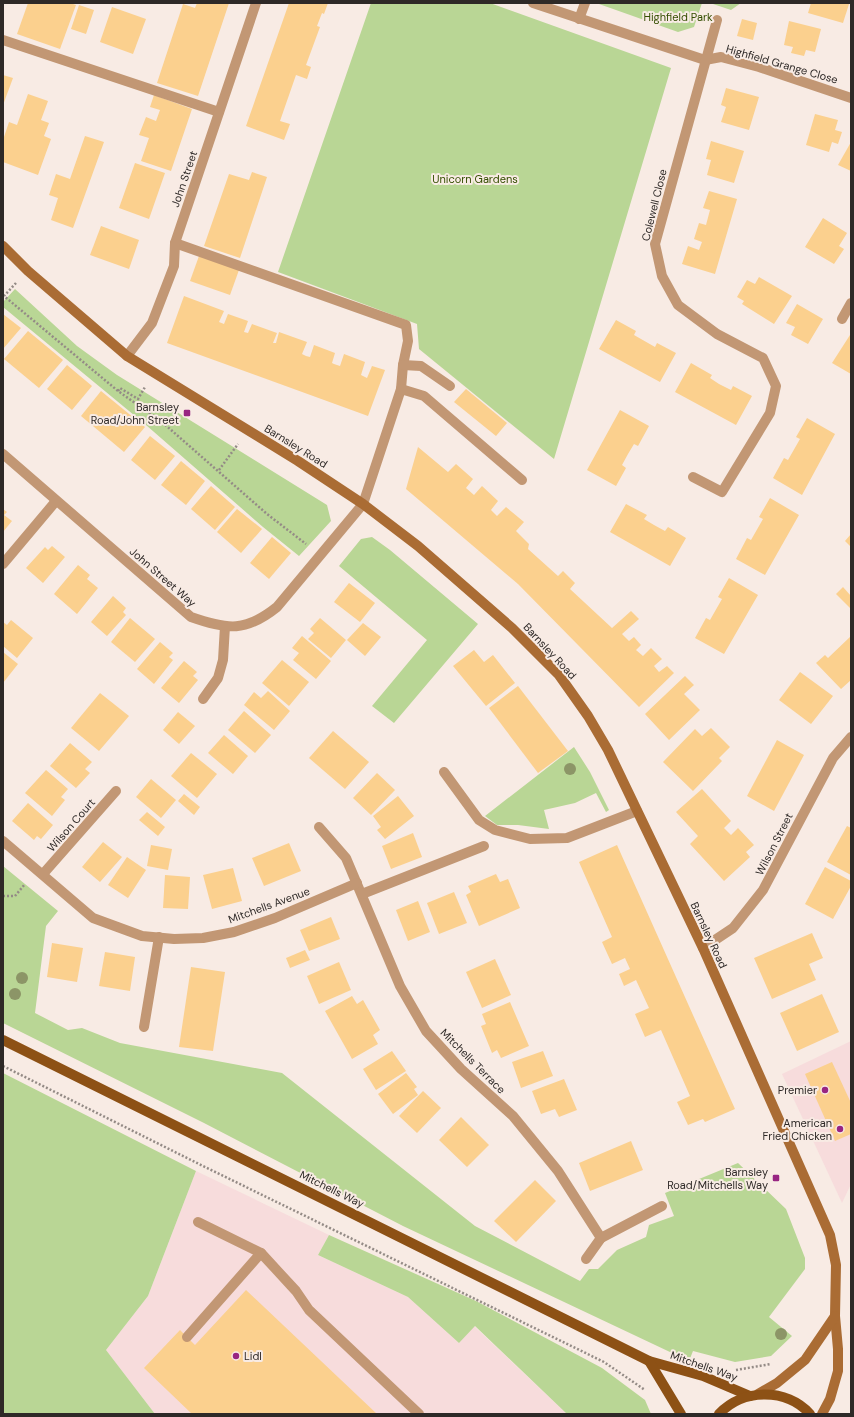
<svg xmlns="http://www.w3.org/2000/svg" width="854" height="1417" viewBox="0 0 854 1417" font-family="'DM Sans',sans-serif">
<rect width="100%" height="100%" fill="#f8ebe4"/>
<g fill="#f7dcdc">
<polygon points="851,1041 851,1184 842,1203 782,1074"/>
<polygon points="196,1171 329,1235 318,1255 408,1297 459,1343 474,1326 567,1414 155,1414 106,1350 148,1296"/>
</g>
<g fill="#b9d695">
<polygon points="371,3 490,3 671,68 554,459 419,349 417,324 278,272"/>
<polygon points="702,3 694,27 678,32 599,4"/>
<polygon points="710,3 741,3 731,10"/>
<polygon points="15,289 77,346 117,375 327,505 331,521 299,556 263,527 146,425 3,307 3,302"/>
<polygon points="372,537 390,550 478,624 394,723 372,706 427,640 339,566 361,539"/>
<polygon points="574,747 590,772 609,810 606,812 596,793 575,803 544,810 549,829 518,825 497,825 485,816"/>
<polygon points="3,866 58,911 46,926 35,1013 68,1030 82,1028 120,1043 282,1073 475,1226 580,1281 589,1269 598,1269 617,1250 646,1237 649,1225 674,1216 665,1193 738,1163 786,1209 805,1258 805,1269 769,1317 792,1336 771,1356 735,1362 693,1351 689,1361 403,1226 204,1123 3,1023"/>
<polygon points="3,1073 196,1171 148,1296 106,1350 155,1414 3,1414"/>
<polygon points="329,1235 476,1301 602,1368 645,1400 651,1414 567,1414 475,1326 459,1343 408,1297 318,1255"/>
</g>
<g fill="#fbd08e">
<polygon points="28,3 70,3 76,5 60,49 17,34"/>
<polygon points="197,3 229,3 198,96 157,83 183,4 195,8"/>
<polygon points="289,3 328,3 324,14 322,13 317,26 320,27 306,65 311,67 307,79 296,75 280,121 290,124 284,140 246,126"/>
<polygon points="811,3 849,4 843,23 808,13"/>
<polygon points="79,5 94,10 86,34 71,29"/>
<polygon points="112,7 146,19 133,54 100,42"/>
<polygon points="742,19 757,23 753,40 737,36"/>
<polygon points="789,21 821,29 815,52 806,50 804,56 791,53 793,47 784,45"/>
<polygon points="3,75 13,78 3,105"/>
<polygon points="726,88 759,97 749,130 721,122 726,107 721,105"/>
<polygon points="28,94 48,101 41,120 49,123 44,136 51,139 38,175 3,162 3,140 9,122 17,125"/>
<polygon points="154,95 192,109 171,171 141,161 149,138 139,135 146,117 156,121 160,110 150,107"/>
<polygon points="815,114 838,120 835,130 842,132 838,144 832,142 829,152 806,145"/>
<polygon points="85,136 104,142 73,228 51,220 58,198 49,195 56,174 70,179"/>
<polygon points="711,141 744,151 734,183 707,175 711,160 706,159"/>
<polygon points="851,142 851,171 838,165"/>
<polygon points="135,163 165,173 149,219 119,208"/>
<polygon points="252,172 267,177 240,258 204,246 229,174 249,180"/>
<polygon points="709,191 737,199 715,274 682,264 688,246 699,250 702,242 694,239 699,223 706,225 710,210 703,208"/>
<polygon points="823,218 847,233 839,246 844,249 834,264 805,247"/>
<polygon points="101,226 139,240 129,269 90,255"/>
<polygon points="199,256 239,270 230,295 190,281"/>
<polygon points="759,277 792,296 774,324 742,304 744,301 737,297 747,280 755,284"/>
<polygon points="184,296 224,311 219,322 224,324 228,314 248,321 244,332 248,333 252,324 277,333 273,343 276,343 279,332 307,342 302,354 306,356 310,357 314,345 335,353 332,363 334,364 340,366 344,354 365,362 361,375 367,378 372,366 385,370 368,416 167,343"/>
<polygon points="797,304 823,319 808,344 791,335 795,327 786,323"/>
<polygon points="3,314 21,328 3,349"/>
<polygon points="616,320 636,331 634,335 655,347 657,343 676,353 660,382 599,349"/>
<polygon points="28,331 63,360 39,388 4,359"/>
<polygon points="850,335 851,335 851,374 832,363"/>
<polygon points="691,363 712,375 710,378 719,384 731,390 733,386 752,396 736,425 675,392"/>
<polygon points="67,365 92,386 72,410 47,389"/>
<polygon points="466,389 507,423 496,436 454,402"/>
<polygon points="101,391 145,427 124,452 81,416"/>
<polygon points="620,410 649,426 638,446 634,444 628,454 622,465 626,468 616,486 587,470"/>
<polygon points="807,418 835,434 802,495 773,478 784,458 788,460 800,439 796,437"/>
<polygon points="150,436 175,456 155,480 131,460"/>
<polygon points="418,447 448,472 456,464 473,479 466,488 474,495 482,486 498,501 491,510 497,516 506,507 524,522 516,531 529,544 528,549 558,576 563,571 575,583 570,589 612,628 631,611 639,619 622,634 629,641 634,637 641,645 636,650 643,656 651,648 662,659 654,666 659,672 667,666 674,673 639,707 518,584 406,489"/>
<polygon points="181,461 205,481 186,505 161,485"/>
<polygon points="211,486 235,507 215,530 191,509"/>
<polygon points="770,498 799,515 765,575 736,559 747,538 751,540 763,519 759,517"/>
<polygon points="626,504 647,515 644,519 654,525 665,531 668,527 686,538 670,566 610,532"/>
<polygon points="3,509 7,512 4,515 12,521 3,532"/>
<polygon points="237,509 262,529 241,553 217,532"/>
<polygon points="851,534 851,547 845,541"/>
<polygon points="272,537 291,553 269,579 250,563"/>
<polygon points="52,546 65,557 43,583 26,568 45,547 48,550"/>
<polygon points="78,565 90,575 87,579 98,588 77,614 54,594"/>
<polygon points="729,578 758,595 724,654 695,638 706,618 710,620 722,599 718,597"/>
<polygon points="349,583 375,603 360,622 334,602"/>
<polygon points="843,587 851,596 851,609 836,594"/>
<polygon points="113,596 126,608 123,612 126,615 107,636 91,622"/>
<polygon points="130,618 155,639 135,662 111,642"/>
<polygon points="320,618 346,640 331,658 308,639 314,633 310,629"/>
<polygon points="11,620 33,638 17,658 3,646 3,622 7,625"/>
<polygon points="363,623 381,637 365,656 347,640"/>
<polygon points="302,636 331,661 316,679 293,660 299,653 292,648"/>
<polygon points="851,636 851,680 841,689 816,663 825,655 828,658"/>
<polygon points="160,642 173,653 169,657 173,660 154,684 137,669"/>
<polygon points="474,650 484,662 493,655 515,683 486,706 453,666"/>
<polygon points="3,652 18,664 3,683"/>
<polygon points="282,660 309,682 289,706 262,683"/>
<polygon points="184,661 197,672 193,676 198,680 179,703 161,688"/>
<polygon points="800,672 833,696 811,724 779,700"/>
<polygon points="685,676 694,685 684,694 700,710 669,740 645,714"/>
<polygon points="518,686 568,751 538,773 489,708"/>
<polygon points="268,691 290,711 274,730 244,705 254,692 261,698"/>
<polygon points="100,693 129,716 99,751 71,728"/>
<polygon points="244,711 271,735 255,753 228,730"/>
<polygon points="178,712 195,726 179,744 163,730"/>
<polygon points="711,728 730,747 719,758 722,761 693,791 663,762 695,729 702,736"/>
<polygon points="333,731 369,762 345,789 309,758"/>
<polygon points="224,735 248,756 233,774 208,753"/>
<polygon points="777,740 804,755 774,811 747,796"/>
<polygon points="70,743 92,762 85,769 90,773 76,788 50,766"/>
<polygon points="191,753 217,774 197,798 171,776"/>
<polygon points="46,770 68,789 61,797 65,800 52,816 25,793"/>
<polygon points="377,773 395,790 371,815 353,798"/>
<polygon points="151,779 176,800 161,818 136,797"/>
<polygon points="702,789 731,821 724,828 731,835 738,828 754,845 746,852 750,857 724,881 690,844 698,836 676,812"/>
<polygon points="184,794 200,807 194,815 178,801"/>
<polygon points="398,796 414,816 385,839 377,830 381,827 373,816"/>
<polygon points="28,803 53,825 41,839 37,836 34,840 12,821"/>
<polygon points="147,812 165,827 158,836 139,820"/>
<polygon points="847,826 851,828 851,875 827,862"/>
<polygon points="413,833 422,857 391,869 382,846"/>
<polygon points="103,842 122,857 100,882 82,867"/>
<polygon points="289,843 301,871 264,886 252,858"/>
<polygon points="151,845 172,849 168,870 147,866"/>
<polygon points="617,845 735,1109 705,1122 703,1119 688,1125 677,1102 690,1096 661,1030 645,1037 635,1014 649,1008 636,980 624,986 619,974 630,969 625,958 612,964 602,942 612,937 579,862"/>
<polygon points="127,857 146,870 128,898 108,885"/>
<polygon points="825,867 851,881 851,886 833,919 805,904"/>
<polygon points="233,868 242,901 212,909 203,875"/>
<polygon points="496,874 500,882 508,879 520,908 479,926 466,895 471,892 468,886"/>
<polygon points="165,875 190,877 188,909 163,908"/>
<polygon points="454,892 467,923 439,934 427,903"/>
<polygon points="418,901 430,932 408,941 396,910"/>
<polygon points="331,917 340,939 309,951 300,930"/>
<polygon points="812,933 823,958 809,964 816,980 772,999 754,958"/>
<polygon points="52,943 83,948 77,982 47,977"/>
<polygon points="305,950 310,960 290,968 286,958"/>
<polygon points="105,952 135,957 130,991 99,986"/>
<polygon points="495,959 511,995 482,1008 466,972"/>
<polygon points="339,962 351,990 319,1004 307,976"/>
<polygon points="191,967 225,972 213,1051 179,1047"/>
<polygon points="822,994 839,1032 797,1051 780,1013"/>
<polygon points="352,996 357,1004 363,1000 380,1030 373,1035 378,1044 352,1059 325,1011"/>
<polygon points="510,1002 529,1046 501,1058 497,1050 492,1053 481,1026 486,1024 482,1014"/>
<polygon points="392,1051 406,1071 376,1090 363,1069"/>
<polygon points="543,1051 553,1076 521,1088 512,1062"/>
<polygon points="832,1062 851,1103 851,1134 835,1141 805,1074"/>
<polygon points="406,1073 417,1087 414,1089 418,1095 393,1114 378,1094"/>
<polygon points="564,1079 577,1110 559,1117 555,1109 541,1114 532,1091"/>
<polygon points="423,1091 441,1108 417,1133 399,1116"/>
<polygon points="461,1117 489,1145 467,1167 439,1140"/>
<polygon points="631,1141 643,1170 590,1191 579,1163"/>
<polygon points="535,1180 556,1201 516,1242 494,1221"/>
<polygon points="246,1290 377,1414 192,1414 144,1368 180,1330 195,1345"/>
</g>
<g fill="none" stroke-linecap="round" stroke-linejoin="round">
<g stroke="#948b86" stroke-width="2.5" stroke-dasharray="2 2" stroke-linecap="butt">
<polyline points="16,283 4,296 118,391 162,422 267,514 306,544"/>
<polyline points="118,391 120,388 138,399 145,387"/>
<polyline points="219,470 238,444"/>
<polyline points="3,896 15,896 25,884"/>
<polyline points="3,1066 203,1166 604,1362 645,1390"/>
<polyline points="736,1370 771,1364"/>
</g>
<g stroke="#c29774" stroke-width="10">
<polyline points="3,40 219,112"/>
<polyline points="175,243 406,325 408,341 403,365 401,389 363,504"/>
<polyline points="403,365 421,366 450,386"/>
<polyline points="401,389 424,396 522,480"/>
<polyline points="203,699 218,678 223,660 225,626"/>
<polyline points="444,772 479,820 495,830 530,839 567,838 637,811"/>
<polyline points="144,1027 159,937"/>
<polyline points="198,1222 261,1253 296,1291 309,1310 419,1414"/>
<polyline points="586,1259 601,1238"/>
<polyline points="187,1337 261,1253"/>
</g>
<g stroke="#c29774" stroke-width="10">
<polyline points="533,3 705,60"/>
<polyline points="579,19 585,3"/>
<polyline points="705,60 721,57 759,67 851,98"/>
<polyline points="842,319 851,303"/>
<polyline points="127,356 152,323 174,266 175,243 256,3"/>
<path d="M3 454 191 617C228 630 246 632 277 607L363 504"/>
<polyline points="693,477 722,492 770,413 776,386 763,358 717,334 678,305 662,276 655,244 717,20"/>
<polyline points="3,564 56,501"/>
<polyline points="319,827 346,858 400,986 426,1031 461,1069 513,1116 558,1171 601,1238 662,1206"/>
<polyline points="3,841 93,918 142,936 174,939 203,938 234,932 275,918 357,883"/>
<polyline points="43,874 116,791"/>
<polyline points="362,894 484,846"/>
<polyline points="703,948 733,928 763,890 833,758 851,737"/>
</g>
<g stroke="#aa6c34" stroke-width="10">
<polyline points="3,246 28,271 127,356 298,461 363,504 418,546 512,628 559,675 588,716 608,750 703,948 830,1235 836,1265 835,1316 838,1349 838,1371 830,1399 822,1414"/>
<polyline points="758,1394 777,1383 805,1360 835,1316"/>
</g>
<g stroke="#8d5115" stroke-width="10">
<polyline points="3,1040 649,1361 703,1376 750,1396"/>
<polyline points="649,1361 681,1414"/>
<path d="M719 1414C743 1388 787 1388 810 1414"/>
</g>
</g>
<g fill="#8c9567">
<circle cx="570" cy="769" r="6"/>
<circle cx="22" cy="978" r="6"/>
<circle cx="15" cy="994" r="6"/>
<circle cx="781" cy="1334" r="6"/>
</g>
<g fill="#982582" stroke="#f8ebe4" stroke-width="1.5">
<rect x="183" y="409" width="8" height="8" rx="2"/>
<circle cx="825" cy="1090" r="4"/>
<circle cx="840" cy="1129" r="4"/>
<rect x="772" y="1174" width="8" height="8" rx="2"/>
<circle cx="236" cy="1356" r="4"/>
</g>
<g text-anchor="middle" stroke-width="4" stroke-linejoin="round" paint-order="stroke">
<g font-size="11" fill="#344e01" stroke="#f8ebe4">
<text x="678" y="21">Highfield Park</text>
<text x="475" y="183">Unicorn Gardens</text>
</g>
<g font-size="11" fill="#2e2927" stroke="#f8ebe4">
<text transform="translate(782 64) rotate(16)" y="4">Highfield Grange Close</text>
<text transform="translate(184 179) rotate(-71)" y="4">John Street</text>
<text transform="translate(654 205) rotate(-76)" y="4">Colewell Close</text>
<text transform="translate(296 446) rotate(32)" y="4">Barnsley Road</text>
<text transform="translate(163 577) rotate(41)" y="4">John Street Way</text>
<text transform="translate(550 651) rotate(47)" y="4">Barnsley Road</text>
<text transform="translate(71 825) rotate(-49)" y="4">Wilson Court</text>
<text transform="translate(774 844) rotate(-63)" y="4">Wilson Street</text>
<text transform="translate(269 905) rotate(-20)" y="4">Mitchells Avenue</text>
<text transform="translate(709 935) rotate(65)" y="4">Barnsley Road</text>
<text transform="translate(473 1061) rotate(45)" y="4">Mitchells Terrace</text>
<text transform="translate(332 1189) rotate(26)" y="4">Mitchells Way</text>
<text transform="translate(704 1366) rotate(19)" y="4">Mitchells Way</text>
</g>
<g font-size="11" fill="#2e2927" stroke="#f8ebe4" text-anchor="end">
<text x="179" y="411">Barnsley<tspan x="179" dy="13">Road/John Street</tspan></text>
<text x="817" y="1094">Premier</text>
<text x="832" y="1127">American<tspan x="832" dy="13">Fried Chicken</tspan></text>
<text x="768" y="1176">Barnsley<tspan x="768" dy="13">Road/Mitchells Way</tspan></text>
<text x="244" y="1360" text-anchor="start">Lidl</text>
</g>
</g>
<rect width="854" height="1417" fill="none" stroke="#2e2927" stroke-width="8"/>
</svg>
